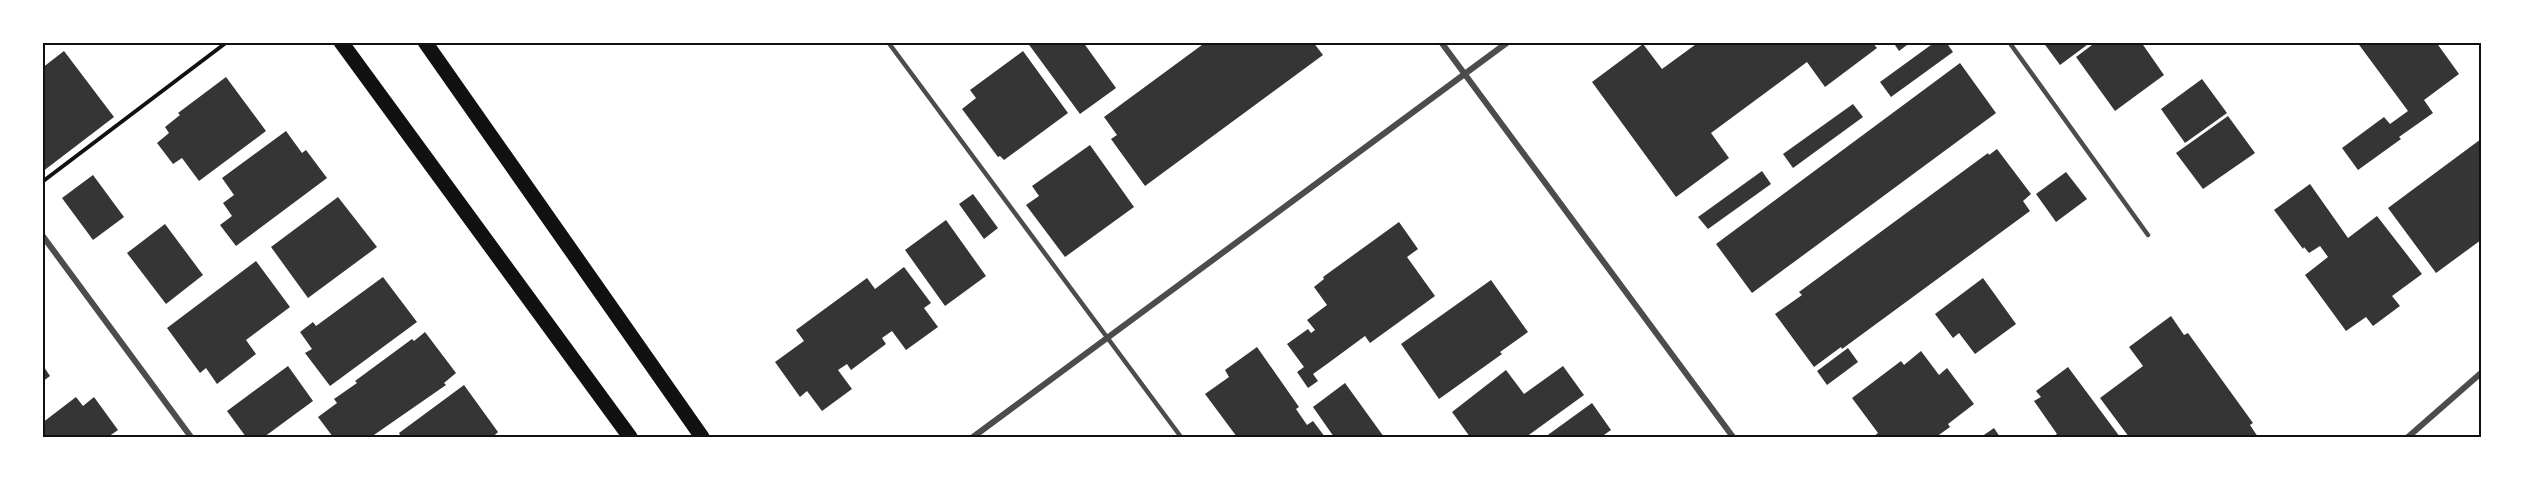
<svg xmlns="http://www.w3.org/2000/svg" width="2523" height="479" viewBox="0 0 2523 479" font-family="Ubuntu,sans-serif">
<rect width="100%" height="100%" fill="#fff"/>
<g fill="#353535">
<polygon points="1027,42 1083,42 1116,88 1080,114"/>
<polygon points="1206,42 1313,42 1323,55 1145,186 1111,139 1117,135 1104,117"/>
<polygon points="1699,42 1872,42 1877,48 1825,87 1807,62 1711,133 1729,158 1676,197 1592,82 1643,44 1662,69"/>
<polygon points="1893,42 1911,42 1899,51"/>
<polygon points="1935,42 1946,42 1953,52 1891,97 1880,82"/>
<polygon points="2043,42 2091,42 2060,65"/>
<polygon points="2096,42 2141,42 2164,75 2115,111 2076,57"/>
<polygon points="2357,42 2436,42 2459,74 2424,100 2433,113 2399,137 2401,139 2358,170 2342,148 2384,117 2390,124 2408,111"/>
<polygon points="64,51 114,117 42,172 42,68"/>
<polygon points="1023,51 1068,113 1004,160 1000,156 998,157 962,109 976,98 970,90"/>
<polygon points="1960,63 1996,113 1752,293 1716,244"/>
<polygon points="226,77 266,131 199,181 182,158 173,164 157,143 169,133 165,127 180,115 178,113"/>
<polygon points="2202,79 2227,113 2185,143 2161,109"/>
<polygon points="1853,104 1863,117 1793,168 1783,154"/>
<polygon points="2228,116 2255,153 2203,189 2176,153"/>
<polygon points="286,131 302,153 306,150 327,178 236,246 220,225 232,216 223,203 234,195 222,178"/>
<polygon points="2481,139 2481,240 2436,273 2388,208"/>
<polygon points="1090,145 1134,207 1065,257 1026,205 1039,196 1032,186"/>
<polygon points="1997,149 2031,194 2023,201 2030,211 1842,349 1841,347 1814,367 1775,314 1802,295 1799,292 1988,153 1989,155"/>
<polygon points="1762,171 1771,184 1708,229 1698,217"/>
<polygon points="2066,172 2087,199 2056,222 2036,194"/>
<polygon points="93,175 124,217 93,240 62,198"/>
<polygon points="2310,184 2348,238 2377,216 2422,274 2392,296 2400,306 2373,326 2366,317 2346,331 2305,275 2328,257 2320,246 2309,253 2304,247 2303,249 2274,210"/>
<polygon points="973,194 998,228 984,239 959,204"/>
<polygon points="338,197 377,247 308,298 271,247"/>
<polygon points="946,220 986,276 945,306 905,250"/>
<polygon points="1399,222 1418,249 1407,257 1435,296 1370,343 1365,336 1327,364 1313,374 1318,381 1308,388 1297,372 1304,367 1287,344 1308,329 1311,333 1315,330 1307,320 1327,305 1314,287 1324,279 1323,277"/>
<polygon points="165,224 203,275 166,304 127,253"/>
<polygon points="256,261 290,307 246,340 256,354 217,384 206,368 200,373 167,328"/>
<polygon points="904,267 931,303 924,308 938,327 906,350 892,331 882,338 886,344 851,370 847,364 838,370 852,389 822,411 807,391 800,397 775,362 804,341 796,330 867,278 875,289"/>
<polygon points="383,277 417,322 330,386 305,353 312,349 300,332 313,322 316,326"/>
<polygon points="1983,278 2016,324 1975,354 1959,333 1953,338 1935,314"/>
<polygon points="1491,280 1528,332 1500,352 1502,354 1439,399 1401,344"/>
<polygon points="2171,316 2184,335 2188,333 2253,423 2250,425 2258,437 2129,437 2100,398 2143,366 2129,347"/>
<polygon points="425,332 456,373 444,383 446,385 371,437 333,437 318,417 337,403 334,399 357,383 355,381 412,339 414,341"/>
<polygon points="1257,347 1299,407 1296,409 1307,425 1313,421 1325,437 1237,437 1205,394 1229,377 1225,370"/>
<polygon points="1848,348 1858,362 1827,385 1817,371"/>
<polygon points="1921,351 1939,375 1947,368 1974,404 1948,424 1950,427 1936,437 1873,437 1878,433 1852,398 1901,361 1904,365"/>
<polygon points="42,364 50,376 42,382"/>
<polygon points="288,366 313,401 264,437 246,437 227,411"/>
<polygon points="1563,366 1584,395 1526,437 1470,437 1452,412 1506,370 1524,394"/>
<polygon points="2068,367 2120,437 2053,437 2057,434 2034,401 2041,397 2036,391"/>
<polygon points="1345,383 1384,437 1334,437 1313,407"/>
<polygon points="464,385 498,432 496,434 492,437 398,437 400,435 399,433"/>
<polygon points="76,397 83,406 94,397 118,430 108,437 42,437 42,423"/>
<polygon points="1592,403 1611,430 1601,437 1545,437"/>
<polygon points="1994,428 2000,437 1981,437"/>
</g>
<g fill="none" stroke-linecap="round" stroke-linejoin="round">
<polyline stroke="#111" stroke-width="4" points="42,182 227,42"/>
<g stroke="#4c4c4c" stroke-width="4.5">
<polyline points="888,42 1181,437"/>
<polyline points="2009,42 2148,235"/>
</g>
<g stroke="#4c4c4c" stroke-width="6">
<polyline points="1441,42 1733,437"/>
<polyline points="42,235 191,437"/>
<polyline points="973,437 1508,42"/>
<polyline points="2408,437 2481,373"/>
</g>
<g stroke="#111" stroke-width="15">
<polyline points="341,42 630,437"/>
<polyline points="425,42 702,437"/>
</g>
</g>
<rect width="2523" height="479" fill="none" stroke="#ffffff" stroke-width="87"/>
<rect x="44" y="44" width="2436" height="392" fill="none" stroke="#111" stroke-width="2"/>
</svg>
